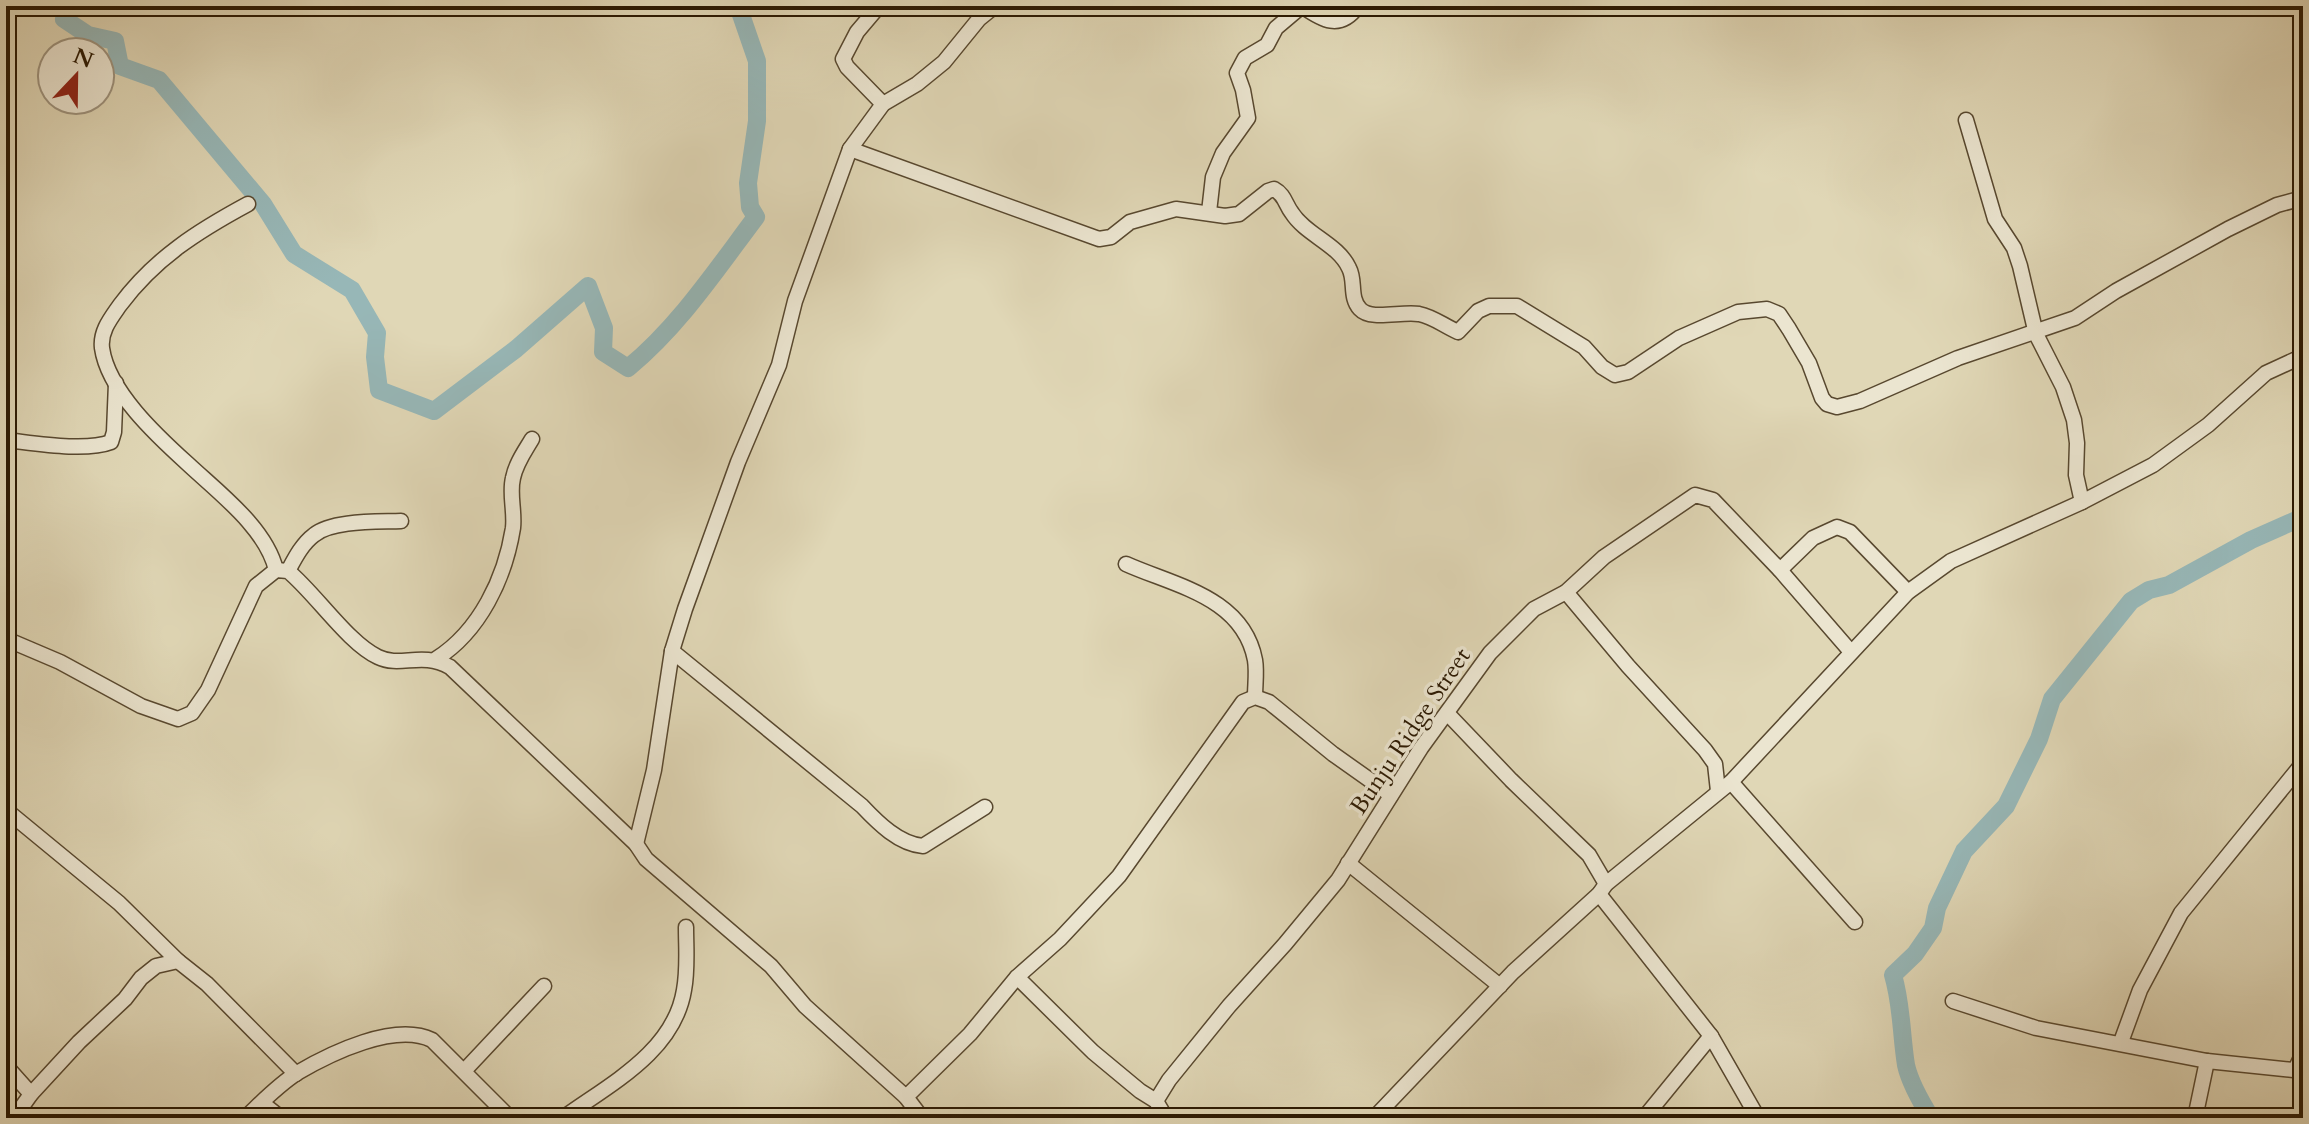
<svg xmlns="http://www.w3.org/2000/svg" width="2309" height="1124" viewBox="0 0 2309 1124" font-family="Cardo,serif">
<rect width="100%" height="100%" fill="#e0d7b6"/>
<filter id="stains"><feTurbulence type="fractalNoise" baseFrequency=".0025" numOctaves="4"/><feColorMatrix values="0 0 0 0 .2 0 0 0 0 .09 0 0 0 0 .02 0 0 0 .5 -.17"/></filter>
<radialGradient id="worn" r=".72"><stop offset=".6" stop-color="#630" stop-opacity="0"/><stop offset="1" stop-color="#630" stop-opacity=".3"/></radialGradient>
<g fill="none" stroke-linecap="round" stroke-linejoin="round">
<g stroke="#97b7b7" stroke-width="18">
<path d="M68 6 64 19 88 35 115 41 120 66 159 80 263 204 294 254 352 290 377 333 375 357 379 390 434 411 516 349 588 286 604 328 603 352 628 368C679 326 716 270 756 217L750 207 748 183 757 121V61L738 6"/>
<path d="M1931 1118C1921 1102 1910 1083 1906 1065 1901 1034 1902 1005 1893 975L1915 954 1933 928 1937 908 1964 851 2006 806 2039 739 2052 699 2131 601 2149 590 2169 585 2251 540 2303 517"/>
</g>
<defs>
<g id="minor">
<polyline points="879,6 857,32 843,59 847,67 883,104"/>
<path d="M1302 6C1322 20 1340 31 1358 6"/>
<polyline points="1966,120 1995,219 2014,248 2020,266 2036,334 2063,387 2074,420 2077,443 2076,475 2082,502"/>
<path d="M850 149 1099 239 1111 237 1130 222 1176 209 1225 216 1239 214 1268 191 1274 189C1285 195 1285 204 1292 213 1306 235 1338 244 1349 268 1356 281 1349 297 1360 309 1371 321 1401 311 1419 314 1434 317 1444 326 1458 332L1478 311 1489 306H1517L1584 347 1602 367 1615 375 1628 372 1679 338 1738 312 1767 309 1779 314 1789 329 1809 363 1822 398 1827 404 1837 407 1860 401 1958 358 2075 318 2116 291 2228 229 2277 205 2303 198"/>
<path d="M248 204C198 231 155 258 120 305 111 318 100 331 102 348 108 391 157 436 188 464 219 493 266 528 276 570"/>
<polyline points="1209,212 1213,177 1223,153 1248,118 1243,90 1237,73 1245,58 1267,45 1276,28 1302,6"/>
<path d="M6 440C34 443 85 452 111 442L114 432 116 383"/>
<path d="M1126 564C1175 586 1243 597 1255 660 1257 672 1255 685 1255 697"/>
<polyline points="1780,570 1813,538 1837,527 1850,532 1908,592"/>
<path d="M288 571C295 558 302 544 314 535 332 520 378 522 401 521"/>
<polyline points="1566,592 1628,666 1705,750 1715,764 1718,791"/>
<path d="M6 639 60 662 141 706 178 719 192 713 208 690 256 586 276 570 288 571C315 593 348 643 378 657 401 668 421 651 450 667L636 844 646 859 771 966 805 1006 906 1097 922 1118"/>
<path d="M672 651 862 806C878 823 899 844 923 846L985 807"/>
<path d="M436 659C480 631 505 578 513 528 515 511 509 494 513 478 516 463 525 451 532 439"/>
<polyline points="1447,713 1511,780 1589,855 1606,884"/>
<polyline points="1731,782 1855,922"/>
<polyline points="6,810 119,903 178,961 207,984 296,1074"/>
<polyline points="636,844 654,770 672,651 685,609 738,462 779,365 795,301 850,149 883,104 917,84 944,62 979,19 995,6"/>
<polyline points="1348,863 1500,986"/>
<polyline points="1599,894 1711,1036 1758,1118"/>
<polyline points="1017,977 1093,1052 1140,1091 1156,1101 1166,1118"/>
<polyline points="1953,1001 2036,1028 2207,1061 2303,1071"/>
<polyline points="2121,1042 2140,990 2181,913 2303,763"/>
<polyline points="6,1066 31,1094"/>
<polyline points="465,1070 544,986"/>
<polyline points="2295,1070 2303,1053"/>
<polyline points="906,1097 970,1034 1017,977 1060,939 1119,876 1243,702 1255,697 1269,702 1333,754 1391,795"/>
<polyline points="1156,1101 1169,1080 1229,1006 1285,944 1338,880 1421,748 1490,653 1534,609 1566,592 1604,557 1695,495 1713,500 1780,570 1851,652"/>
<polyline points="262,1103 281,1118"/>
<polyline points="14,1118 31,1094 79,1042 125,999 141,978 156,966 178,961"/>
<path d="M245 1118C261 1103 278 1085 297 1073 331 1053 395 1022 432 1040L510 1118"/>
<path d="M563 1118C610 1084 674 1052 684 990 688 969 686 948 686 927"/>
<polyline points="1374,1118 1513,972 1599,894 1606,884 1731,782 1908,592 1951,561 2082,502 2153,465 2208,425 2266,373 2303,356"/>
<polyline points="1644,1118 1711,1036"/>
<polyline points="2195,1118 2207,1061"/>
</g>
</defs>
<use href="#minor" stroke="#58482f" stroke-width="17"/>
<use href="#minor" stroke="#ebe5d0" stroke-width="14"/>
</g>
<g text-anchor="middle" stroke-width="7" stroke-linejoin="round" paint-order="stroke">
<g font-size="24" fill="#2b1902" stroke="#ebe5d0">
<text transform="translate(1410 731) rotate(-56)" y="8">Bunju Ridge Street</text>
</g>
</g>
<rect width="2309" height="1124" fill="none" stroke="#e0d7b6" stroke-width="32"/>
<rect x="8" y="8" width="2293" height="1108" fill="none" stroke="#2b1902" stroke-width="4"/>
<rect x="16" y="16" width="2277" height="1092" fill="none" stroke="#2b1902" stroke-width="2"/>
<g transform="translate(76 76) rotate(22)"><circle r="38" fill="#ebe5d0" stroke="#9e937e" stroke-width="2"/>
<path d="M0-6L14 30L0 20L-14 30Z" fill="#8f2418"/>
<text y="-12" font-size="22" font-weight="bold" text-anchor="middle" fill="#2b1902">N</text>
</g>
<rect width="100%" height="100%" filter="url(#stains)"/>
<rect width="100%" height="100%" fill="url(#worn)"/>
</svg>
